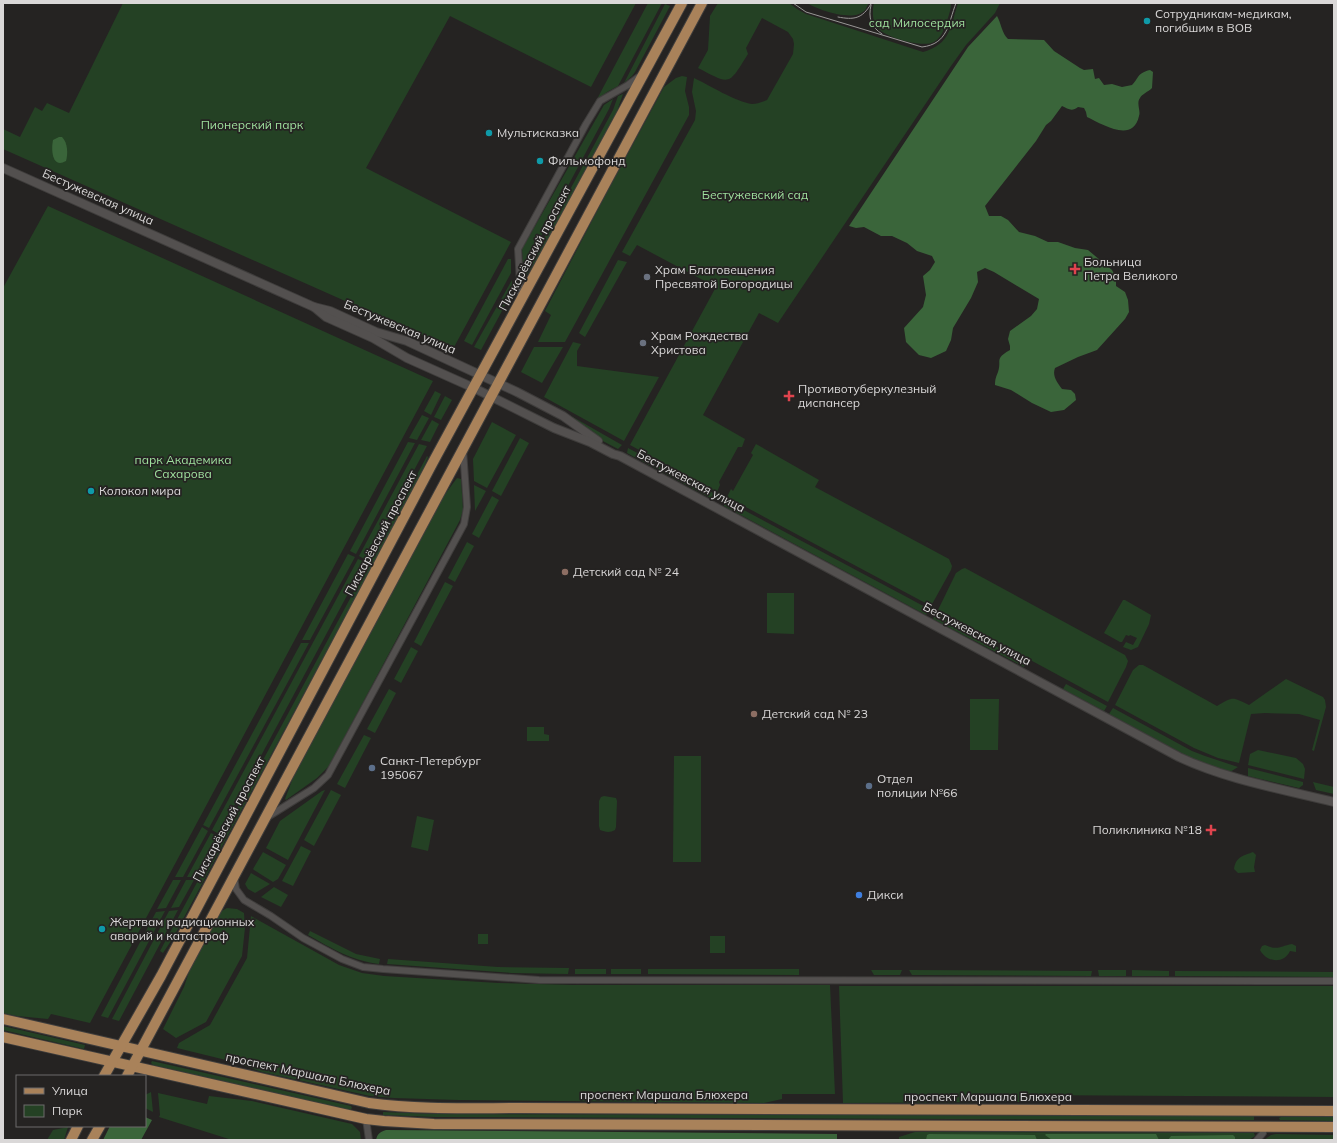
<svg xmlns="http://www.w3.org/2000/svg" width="1337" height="1143" viewBox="0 0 1337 1143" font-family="Mulish,sans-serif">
<rect width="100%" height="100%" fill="#252322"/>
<g fill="#244124">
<polygon points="123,3 636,3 591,87 450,16 366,168 511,242 453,349 3,149 3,129 20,137 35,107 42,111 47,103 69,113"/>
<polygon points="648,3 662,3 618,86 607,92 596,101"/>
<path d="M718 3H789L797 9 806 14 923 52C951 44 950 27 958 3H1000L995 13 966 45 951 66 778 323 759 313 703 415 745 439 742 447H738L719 482 720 485 717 492 630 445 716 287 637 245 630 256 622 252 695 120 696 111 692 92 694 78C709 85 736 102 752 104 757 104 762 102 767 100L793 54 794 44 793 39 788 32 762 18 746 48 748 54C728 86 731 85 698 68L708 50 710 16Z"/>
<path d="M807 3H869C867 5 866 10 864 11 853 22 818 10 807 3Z"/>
<path d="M874 3H951C951 9 949 15 947 21 944 29 942 37 934 42 923 48 887 38 879 29 872 23 872 11 874 3Z"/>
<polygon points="665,4 670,6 635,72 632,76 624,83"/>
<polygon points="682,76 687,77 685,91 689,107 689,115 565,342 538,342 551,315 545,311 606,194 664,87 676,78"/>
<polygon points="623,94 616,114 537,261 525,277 524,271 532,260 613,110 618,96"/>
<polygon points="613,99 609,109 530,257 523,265 522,249 604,105"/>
<polygon points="48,206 433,381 90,1023 51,1014 48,1019 17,1016 3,1013 3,288"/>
<polygon points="508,259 511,259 511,273 472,345 464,341"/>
<polygon points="618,260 627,262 585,337 579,333"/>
<polygon points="512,280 512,289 510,296 481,350 474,347"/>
<polygon points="573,342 581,344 577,351 577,366 659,377 624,441 544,397"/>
<polygon points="534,347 563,347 542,383 521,372"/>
<polygon points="435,391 441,394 431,415 424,411"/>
<polygon points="445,396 452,400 441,420 434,417"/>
<polygon points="422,415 429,418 417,440 409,438"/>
<polygon points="571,416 622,445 618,449 599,439"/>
<polygon points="432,420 439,424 430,442 421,440"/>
<polygon points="492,422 516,435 487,488 474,481 473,459"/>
<polygon points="520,438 529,443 501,496 492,491"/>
<polygon points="408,442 415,443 356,554 350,551"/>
<polygon points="419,444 427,446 366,560 359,556"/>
<polygon points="756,444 819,480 815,487 949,559 952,566 951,570 931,606 727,497 731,489 733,491 753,455 751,453"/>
<polygon points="628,448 717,495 712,499 627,453"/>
<polygon points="427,456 428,457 421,475 173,938 163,953 160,951"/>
<polygon points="457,478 461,479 463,510 460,520 329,766 317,778 286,800 285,799 296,770 443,497"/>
<polygon points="474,485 486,491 475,511"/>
<polygon points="492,496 499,500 479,538 472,534"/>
<polygon points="725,500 929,609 926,615 724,506"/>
<polygon points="467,542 474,546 455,582 448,578"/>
<polygon points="348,554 355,557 310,640 302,640"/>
<polygon points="358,559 365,562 219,834 212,830"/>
<polygon points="965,568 1125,655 1128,661 1126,667 1108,702 938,610 956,573 962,569"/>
<polygon points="445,582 453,586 421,646 414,642"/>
<polygon points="767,593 794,593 794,634 767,633"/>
<polygon points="1123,600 1125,600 1151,615 1149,624 1138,647 1131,650 1123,647 1126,642 1133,645 1137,638 1130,635 1129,636 1126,635 1122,642 1120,642 1104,633"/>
<polygon points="936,613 1026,663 1024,667 933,619"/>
<polygon points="301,643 309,643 209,828 203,825"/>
<polygon points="411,647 418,651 401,683 394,679"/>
<path d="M1139 665H1143L1217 706C1234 696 1232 697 1249 705L1286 679 1323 697 1325 700 1326 707 1314 751 1312 750 1320 720 1299 714 1265 713 1251 714 1239 763 1218 758 1194 748 1115 705 1133 670Z"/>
<polygon points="1066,684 1107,706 1104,711 1063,689"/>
<polygon points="389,689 396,693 375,733 367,729"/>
<polygon points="970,699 999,699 998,750 970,750"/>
<polygon points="1113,708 1192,751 1205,756 1238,767 1230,772 1202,763 1189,757 1109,714"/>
<polygon points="527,727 544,727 544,734 549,735 549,741 527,741"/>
<polygon points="364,735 371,738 345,788 337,784"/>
<polygon points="1258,750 1296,758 1303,764 1305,769 1304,779 1248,765 1250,754"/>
<polygon points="674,756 701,756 701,862 673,862"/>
<polygon points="1248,768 1303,782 1303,785 1299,788 1248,776"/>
<polygon points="1313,782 1334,787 1334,794 1316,790"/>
<polygon points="325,790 288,860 266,848 280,821 322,791"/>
<polygon points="331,790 341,795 314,846 304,840"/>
<path d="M604 796 616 798 617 801 616 827 615 830C610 833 605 832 600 830L599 826V801L601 797Z"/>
<polygon points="417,816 434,820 428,851 411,847"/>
<polygon points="202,827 208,831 183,877 175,877"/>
<polygon points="211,833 217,836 195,877 187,877"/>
<polygon points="301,846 311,851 293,886 282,881"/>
<polygon points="263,852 286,865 278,879 273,882 254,870 253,869"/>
<path d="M1253 852 1256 855 1254 867 1255 872 1238 873 1234 869C1236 857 1242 856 1253 852Z"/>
<polygon points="251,873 270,884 255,893 248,889 245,884"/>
<polygon points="173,880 181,880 166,908 157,909"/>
<polygon points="186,880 194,880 179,907 171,908"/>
<polygon points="274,887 288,895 281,907 261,897"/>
<polygon points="227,908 237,909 244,913 245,928 242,956 206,1022 176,1038 163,1029 184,987 191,966 220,912"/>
<polygon points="178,910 119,1021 112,1019 169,911"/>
<polygon points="165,911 108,1018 101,1016 156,912"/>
<polygon points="251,916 339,965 362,973 384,976 498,983 574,985 830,985 835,1094 782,1094 782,1099 764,1103 458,1100 394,1098 370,1096 262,1072 234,1062 177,1048 179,1043 210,1025 247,958"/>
<path d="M310 931 356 954 380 959 379 964C350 960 333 949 308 935Z"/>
<rect x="478" y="934" width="10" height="10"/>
<rect x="710" y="936" width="15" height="17"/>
<path d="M1292 944 1296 946V952L1290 951C1284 964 1267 963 1260 950L1262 946 1265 945C1278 951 1280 946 1292 944Z"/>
<polygon points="388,959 498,967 569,968 568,974 512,973 387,964"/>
<rect x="575" y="969" width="31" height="5"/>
<rect x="611" y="969" width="30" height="5"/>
<polygon points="648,969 799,969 799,975 648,974"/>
<polygon points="871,970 902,970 900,975 874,975"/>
<polygon points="909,970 1092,971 1091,976 912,975"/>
<polygon points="1098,970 1126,970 1126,976 1099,976"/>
<polygon points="1132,970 1169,971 1169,976 1132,976"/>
<polygon points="1175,971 1334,972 1334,977 1175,976"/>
<polygon points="839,986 1334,986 1334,1097 1024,1095 1023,1102 843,1103"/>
<polygon points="3,1026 85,1045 84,1049 3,1030"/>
<polygon points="152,1061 351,1106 352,1108 350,1110 153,1065 151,1063"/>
<polygon points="151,1092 153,1112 145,1108 145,1095"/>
<polygon points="158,1093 207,1104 209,1096 252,1101 352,1124 360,1132 361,1140 232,1140 159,1117 160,1115"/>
<polygon points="383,1112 435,1114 1254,1116 1254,1120 435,1117 383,1115"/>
<polygon points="1281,1117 1334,1117 1334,1121 1280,1120 1279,1118"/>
<polygon points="68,1127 64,1140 47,1140 53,1130"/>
<polygon points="915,1132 1254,1133 1255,1136 1249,1140 899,1140 899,1137"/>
<polygon points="1276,1134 1334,1135 1334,1140 1264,1140 1271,1135"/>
</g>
<g fill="#3a653a">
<path d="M997 16C1001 23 1002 34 1008 39L1044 40 1054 51 1080 68 1084 70 1093 69 1095 79 1099 78 1104 85 1112 84 1122 87 1132 85C1139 78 1137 73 1150 70L1153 72 1152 88C1148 92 1142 94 1140 98 1136 103 1141 111 1139 116 1133 144 1102 124 1087 117L1086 112 1084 108 1078 107C1072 112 1068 109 1062 106L1051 121 1046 125 1036 141 985 206 989 216H1001L1008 220 1019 232 1035 236 1048 242H1058L1075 248 1088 250 1112 270 1116 278V286L1125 292 1128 300 1129 312 1125 319 1097 350 1078 357 1055 368C1052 376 1057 382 1062 389L1071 390 1075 394 1076 400 1064 410 1051 412 1032 403 1011 390 995 385C995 379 996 377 998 372 1002 360 994 359 1010 350V346L1008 339 1010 331 1031 316 1037 309 1039 299 994 272 985 268 977 272 978 282 971 298 953 328 951 340 946 351 931 358 919 355 906 342 904 328 923 307 926 295 923 276 930 270 935 262 932 256 917 251 907 243 892 236H881L864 227 856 228 849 226 968 47Z"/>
<path d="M59 137H62C68 143 68 154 66 161 52 169 51 150 53 140Z"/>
<polygon points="145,1117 152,1120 141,1140 103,1140 110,1126 145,1126"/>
<path d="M386 1130 837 1134V1140H376C377 1134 380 1132 386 1130Z"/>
<polygon points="929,1134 1035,1135 1037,1140 926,1140 927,1135"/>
<polygon points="1046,1134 1156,1134 1159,1140 1052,1140 1045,1135"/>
<polygon points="1233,1135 1235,1137 1235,1140 1168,1140 1171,1136"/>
</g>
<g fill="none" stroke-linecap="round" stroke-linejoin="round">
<defs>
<g id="minor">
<polyline points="521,299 518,249 586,124 600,101 628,85 640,76"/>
<polyline points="266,818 314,788 328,775 464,524 467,507 463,450"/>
<polyline points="234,877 236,889 244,900 271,916 303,938 342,959 363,967 383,969 539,980 1334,981"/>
<polyline points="366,1119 369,1140"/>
<polyline points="1257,1140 1263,1133 1264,1127"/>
</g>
<g id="tertiary">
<polyline points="3,168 314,307 330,311 376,332 407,341 517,392 563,416 598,441"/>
<path d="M314 307 326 317 373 338 407 358 474 388 554 428 590 442 613 454 620 456 1179 757C1228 780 1282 789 1334 802"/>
</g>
<g id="primary">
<path d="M3 1019 369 1103C419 1110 470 1108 521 1108L1334 1111"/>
<polyline points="3,1037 366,1119 384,1121 434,1124 1334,1127"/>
<polyline points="104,1076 161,976 432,464 682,3"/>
<polyline points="127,1076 702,3"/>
<polyline points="71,1140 78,1126"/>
<polyline points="92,1140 100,1126"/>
</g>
</defs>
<use href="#minor" stroke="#3f3d3c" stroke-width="8"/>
<use href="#tertiary" stroke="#3f3d3c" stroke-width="10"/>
<use href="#primary" stroke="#3f3d3c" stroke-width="12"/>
<use href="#minor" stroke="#53504f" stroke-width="6"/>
<use href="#tertiary" stroke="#53504f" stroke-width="8"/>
<use href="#primary" stroke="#a9825a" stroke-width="10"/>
<g stroke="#989695" stroke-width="1">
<path d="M793 3 806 12 922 47C948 44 948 24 956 3"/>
<path d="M871 5C868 18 871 27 882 34"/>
<path d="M838 17C854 20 862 19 871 4"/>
</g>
</g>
<g fill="#0f9aa8" stroke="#252322" stroke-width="1.5">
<circle cx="1147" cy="21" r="4"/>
<circle cx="489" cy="133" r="4"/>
<circle cx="540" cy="161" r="4"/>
<circle cx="91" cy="491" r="4"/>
<circle cx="102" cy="929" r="4"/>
</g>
<g fill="#e0444e" stroke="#252322" stroke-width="1.5">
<path d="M1073 263h4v4h4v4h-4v4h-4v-4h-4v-4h4z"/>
<path d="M787 390h4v4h4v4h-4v4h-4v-4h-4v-4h4z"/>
<path d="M1209 824h4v4h4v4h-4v4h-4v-4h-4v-4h4z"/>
</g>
<g fill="#6b7280" stroke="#252322" stroke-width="1.5">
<circle cx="647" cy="277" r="4"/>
<circle cx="643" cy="343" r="4"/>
</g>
<g fill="#8d6e63" stroke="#252322" stroke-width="1.5">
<circle cx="565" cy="572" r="4"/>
<circle cx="754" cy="714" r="4"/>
</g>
<g fill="#5c6f8a" stroke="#252322" stroke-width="1.5">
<circle cx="372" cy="768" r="4"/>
<circle cx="869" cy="786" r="4"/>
</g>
<circle fill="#3f7fe0" stroke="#252322" stroke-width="1.5" cx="859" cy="895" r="4"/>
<g text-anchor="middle" stroke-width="3.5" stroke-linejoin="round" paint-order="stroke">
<g font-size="12" fill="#dad8d8" stroke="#252322" text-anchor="start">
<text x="1155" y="18">Сотрудникам-медикам,<tspan x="1155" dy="14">погибшим в ВОВ</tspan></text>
<text x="497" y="137">Мультисказка</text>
<text x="548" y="165">Фильмофонд</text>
<text x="1084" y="266">Больница<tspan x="1084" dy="14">Петра Великого</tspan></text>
<text x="655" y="274">Храм Благовещения<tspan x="655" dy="14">Пресвятой Богородицы</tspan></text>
<text x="651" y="340">Храм Рождества<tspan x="651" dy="14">Христова</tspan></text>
<text x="798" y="393">Противотуберкулезный<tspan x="798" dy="14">диспансер</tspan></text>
<text x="99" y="495">Колокол мира</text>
<text x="573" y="576">Детский сад № 24</text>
<text x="762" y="718">Детский сад № 23</text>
<text x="380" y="765">Санкт-Петербург<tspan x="380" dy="14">195067</tspan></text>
<text x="877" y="783">Отдел<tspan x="877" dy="14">полиции №66</tspan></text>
<text x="1202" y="834" text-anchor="end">Поликлиника №18</text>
<text x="867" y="899">Дикси</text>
<text x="110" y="926">Жертвам радиационных<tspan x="110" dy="14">аварий и катастроф</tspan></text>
</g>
<g font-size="12" fill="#9fe19e" stroke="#252322">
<text x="917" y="27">сад Милосердия</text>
<text x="252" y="129">Пионерский парк</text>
<text x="755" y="199">Бестужевский сад</text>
<text x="183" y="464">парк Академика<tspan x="183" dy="14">Сахарова</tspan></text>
</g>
<g font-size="12" fill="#dad8d8" stroke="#252322">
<text transform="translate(98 197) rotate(24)" y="4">Бестужевская улица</text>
<text transform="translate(535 248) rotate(-62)" y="4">Пискарёвский проспект</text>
<text transform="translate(400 327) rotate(23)" y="4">Бестужевская улица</text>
<text transform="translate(691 481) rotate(28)" y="4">Бестужевская улица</text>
<text transform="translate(381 533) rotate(-62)" y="4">Пискарёвский проспект</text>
<text transform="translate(977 634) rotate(28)" y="4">Бестужевская улица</text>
<text transform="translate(229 819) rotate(-62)" y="4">Пискарёвский проспект</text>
<text transform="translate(308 1074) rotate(12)" y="4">проспект Маршала Блюхера</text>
<text x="664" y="1099">проспект Маршала Блюхера</text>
<text x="988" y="1101">проспект Маршала Блюхера</text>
</g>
</g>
<rect width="1337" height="1143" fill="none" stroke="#dad8d8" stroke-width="8"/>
<rect x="16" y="1075" width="130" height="52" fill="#252322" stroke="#6d6b6b"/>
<rect x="24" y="1088" width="20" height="6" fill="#a9825a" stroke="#6d6b6b"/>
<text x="52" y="1095" font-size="12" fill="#dad8d8">Улица</text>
<rect x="24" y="1105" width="20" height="12" fill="#244124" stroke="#6d6b6b"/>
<text x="52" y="1115" font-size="12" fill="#dad8d8">Парк</text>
</svg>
